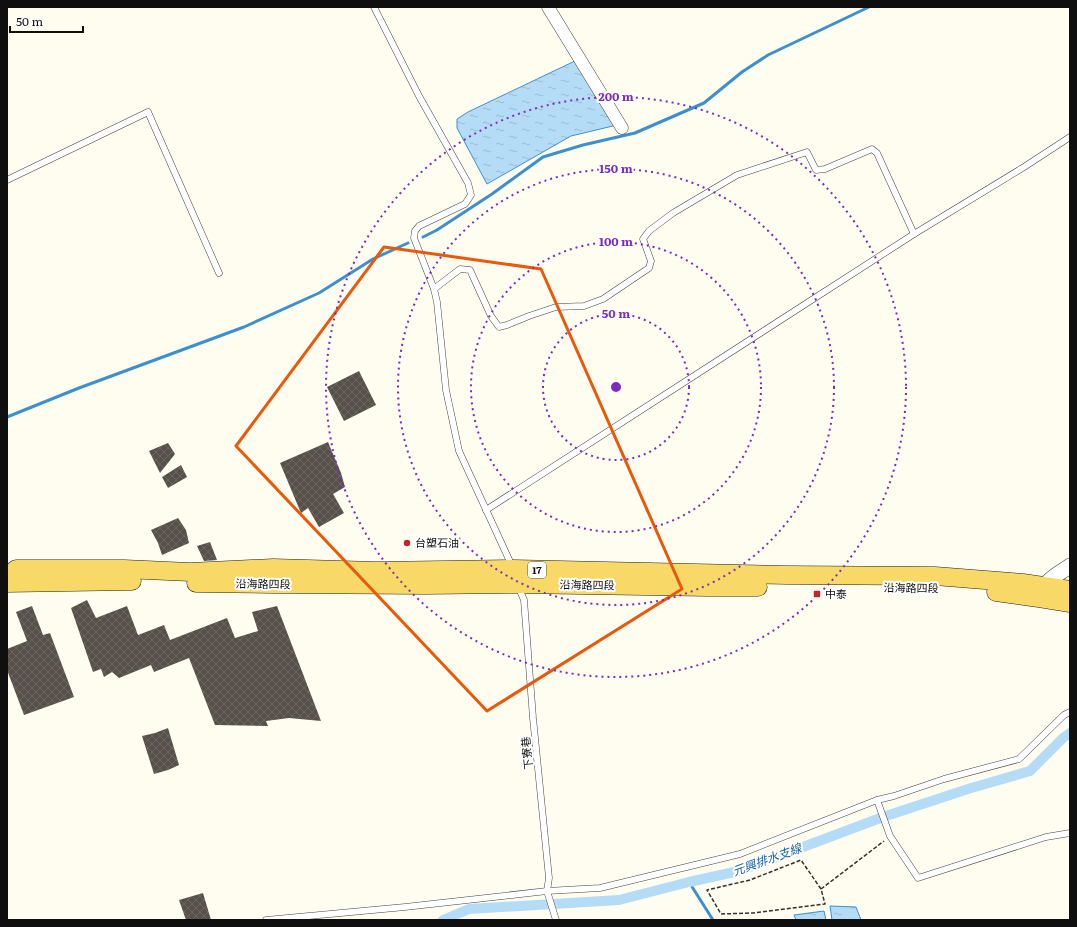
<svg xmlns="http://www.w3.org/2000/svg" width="1077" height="927" viewBox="0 0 1077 927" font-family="Literata,'Noto Sans TC',serif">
<defs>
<pattern id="water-ripples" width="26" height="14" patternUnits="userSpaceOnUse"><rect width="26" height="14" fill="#b5dcf6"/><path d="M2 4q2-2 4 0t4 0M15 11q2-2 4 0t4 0" fill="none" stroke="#9abcd2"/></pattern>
<pattern id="building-cross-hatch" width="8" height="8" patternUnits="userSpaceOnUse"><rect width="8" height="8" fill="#57504b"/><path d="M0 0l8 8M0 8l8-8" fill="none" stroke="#6a6561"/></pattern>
</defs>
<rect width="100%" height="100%" fill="#fffcf0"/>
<g fill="url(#water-ripples)" stroke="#3c90cd">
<polygon points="579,59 617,125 571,136 487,184 457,128 457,119 468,112"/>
<polygon points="830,906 856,907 861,920 832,920"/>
<polygon points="824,911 826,920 796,920 794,915"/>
</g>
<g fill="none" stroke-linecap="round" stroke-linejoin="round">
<g stroke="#3c90cd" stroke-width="3">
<polyline points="423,237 437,230 492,194 543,157 583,145 635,133 704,103 742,72 768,55 869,7"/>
<polyline points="7,417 79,388 244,327 319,293 373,259 408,243"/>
<polyline points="689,882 713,920"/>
</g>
<polyline stroke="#b5dcf6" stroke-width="10" points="443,920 469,909 619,900 689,882 739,871 883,817 968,789 1030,771 1063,738 1070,733"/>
</g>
<g fill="url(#building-cross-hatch)">
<polygon points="359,371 376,405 344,421 327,387"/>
<polygon points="328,442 341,473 345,487 333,494 344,513 319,527 308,508 301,513 280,463"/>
<polygon points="168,443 175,454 160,473 149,451"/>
<polygon points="181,465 187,477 168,488 162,477"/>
<polygon points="178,518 186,530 189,543 162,555 158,543 151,530"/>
<polygon points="210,542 217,560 204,561 197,546"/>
<polygon points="87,600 96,618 127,606 138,635 164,625 170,640 227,618 235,638 258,631 252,612 277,606 321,721 289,718 266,721 268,726 215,725 189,658 154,672 151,665 119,678 112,672 104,677 101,669 93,672 71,608"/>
<polygon points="32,606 43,635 50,633 74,697 24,715 7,670 7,649 27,641 16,612"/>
<polygon points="168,728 179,765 168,770 154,774 142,736 155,733"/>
<polygon points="203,893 211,920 186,920 179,900"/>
</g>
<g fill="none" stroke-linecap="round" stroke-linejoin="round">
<defs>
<g id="service">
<polyline points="374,7 419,96 468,183 471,195 465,204 419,226 415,231 414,238 434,289 437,302 446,390 459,451 512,566"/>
<polyline points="7,180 148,112 219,273"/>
<polyline points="434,289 460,269 470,270 491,316 499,327 507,325 529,316 556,307 584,306 603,299 649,268 651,261 643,239 649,231 673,213 737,175 807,152 816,170 825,169 872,149 877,153 914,234"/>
<polyline points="486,510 914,234 1024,167 1070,137"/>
<polyline points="518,586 524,600 533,718 549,878 547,891 556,920"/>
<polyline points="877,800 890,836 918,878 1046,837 1070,833"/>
<polyline points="266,920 405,907 547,891 600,888 740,854 877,800 894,796 944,779 1019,759 1064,715 1070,712"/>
</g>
<polyline id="minor" points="548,7 622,128"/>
<path id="tertiary" d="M1041 593C1046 580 1058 574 1070 566"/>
<g id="primary">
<polyline points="7,578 16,569 124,569 190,572 273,568 376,571 514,569 787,575 935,576 1023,583 1070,590"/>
<polyline points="7,583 132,581"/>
<polyline points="196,583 272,584 426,585 516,584 708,587 758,587"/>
<polyline points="996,592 1039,598 1070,603"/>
</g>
</defs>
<use href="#service" stroke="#424242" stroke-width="7"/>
<use href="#minor" stroke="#424242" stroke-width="13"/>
<use href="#tertiary" stroke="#424242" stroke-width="16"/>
<use href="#primary" stroke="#202020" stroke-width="19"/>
<polyline stroke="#313131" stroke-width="1.5" stroke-dasharray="4 2" stroke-linecap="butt" points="821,889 801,860 750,880 707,890 721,914 753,913 825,904 821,889 884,841"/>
<use href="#service" stroke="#fff" stroke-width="6"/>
<use href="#minor" stroke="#fff" stroke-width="12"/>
<use href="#tertiary" stroke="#fff" stroke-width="15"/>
<use href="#primary" stroke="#f8d867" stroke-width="18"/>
</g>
<path fill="none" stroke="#e8590c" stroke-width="3" stroke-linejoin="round" d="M384 247 541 269 682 589 487 711 236 446Z"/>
<g fill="none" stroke="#7b2cbf" stroke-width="2" stroke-dasharray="2 4">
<circle cx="616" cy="387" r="73"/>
<circle cx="616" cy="387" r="145"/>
<circle cx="616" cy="387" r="218"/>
<circle cx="616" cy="387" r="290"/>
</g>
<g fill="#bf2629" stroke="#fff" stroke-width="1.5">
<circle cx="407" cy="543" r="4"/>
<rect x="813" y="590" width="8" height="8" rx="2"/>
</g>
<g text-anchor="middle" stroke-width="4" stroke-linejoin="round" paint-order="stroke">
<rect fill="#fff" stroke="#575757" stroke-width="1" x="528" y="562" width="18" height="16" rx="3"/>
<g font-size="10" font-weight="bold" fill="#0f0f0f">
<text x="537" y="574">17</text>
</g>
<g font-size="11" fill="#0f0f0f" stroke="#fff" text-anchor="start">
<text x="415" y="547">台塑石油</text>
<text x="825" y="598">中泰</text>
</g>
<g font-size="11" fill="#0f0f0f" stroke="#fff">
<text transform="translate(263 584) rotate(1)" y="4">沿海路四段</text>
<text transform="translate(587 585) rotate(1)" y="4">沿海路四段</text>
<text transform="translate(911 588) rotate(1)" y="4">沿海路四段</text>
<text transform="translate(527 753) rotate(-96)" y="4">下寮巷</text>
</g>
<g font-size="12" font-style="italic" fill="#1762a1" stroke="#fff">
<text transform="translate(767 860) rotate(-20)" y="4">元興排水支線</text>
</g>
</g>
<circle cx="616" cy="387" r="6" fill="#7b2cbf" stroke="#fff" stroke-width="2"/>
<g font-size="12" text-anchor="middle" font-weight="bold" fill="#7b2cbf" stroke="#fff" stroke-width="4" stroke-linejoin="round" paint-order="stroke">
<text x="616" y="101">200 m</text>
<text x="616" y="173">150 m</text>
<text x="616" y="246">100 m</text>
<text x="616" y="318">50 m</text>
</g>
<rect width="1077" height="927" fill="none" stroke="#0f0f0f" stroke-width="16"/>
<path d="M10 26v6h73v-6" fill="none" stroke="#0f0f0f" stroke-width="2"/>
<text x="16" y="26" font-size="12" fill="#0f0f0f" stroke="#ffffff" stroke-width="3" paint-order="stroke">50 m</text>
</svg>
